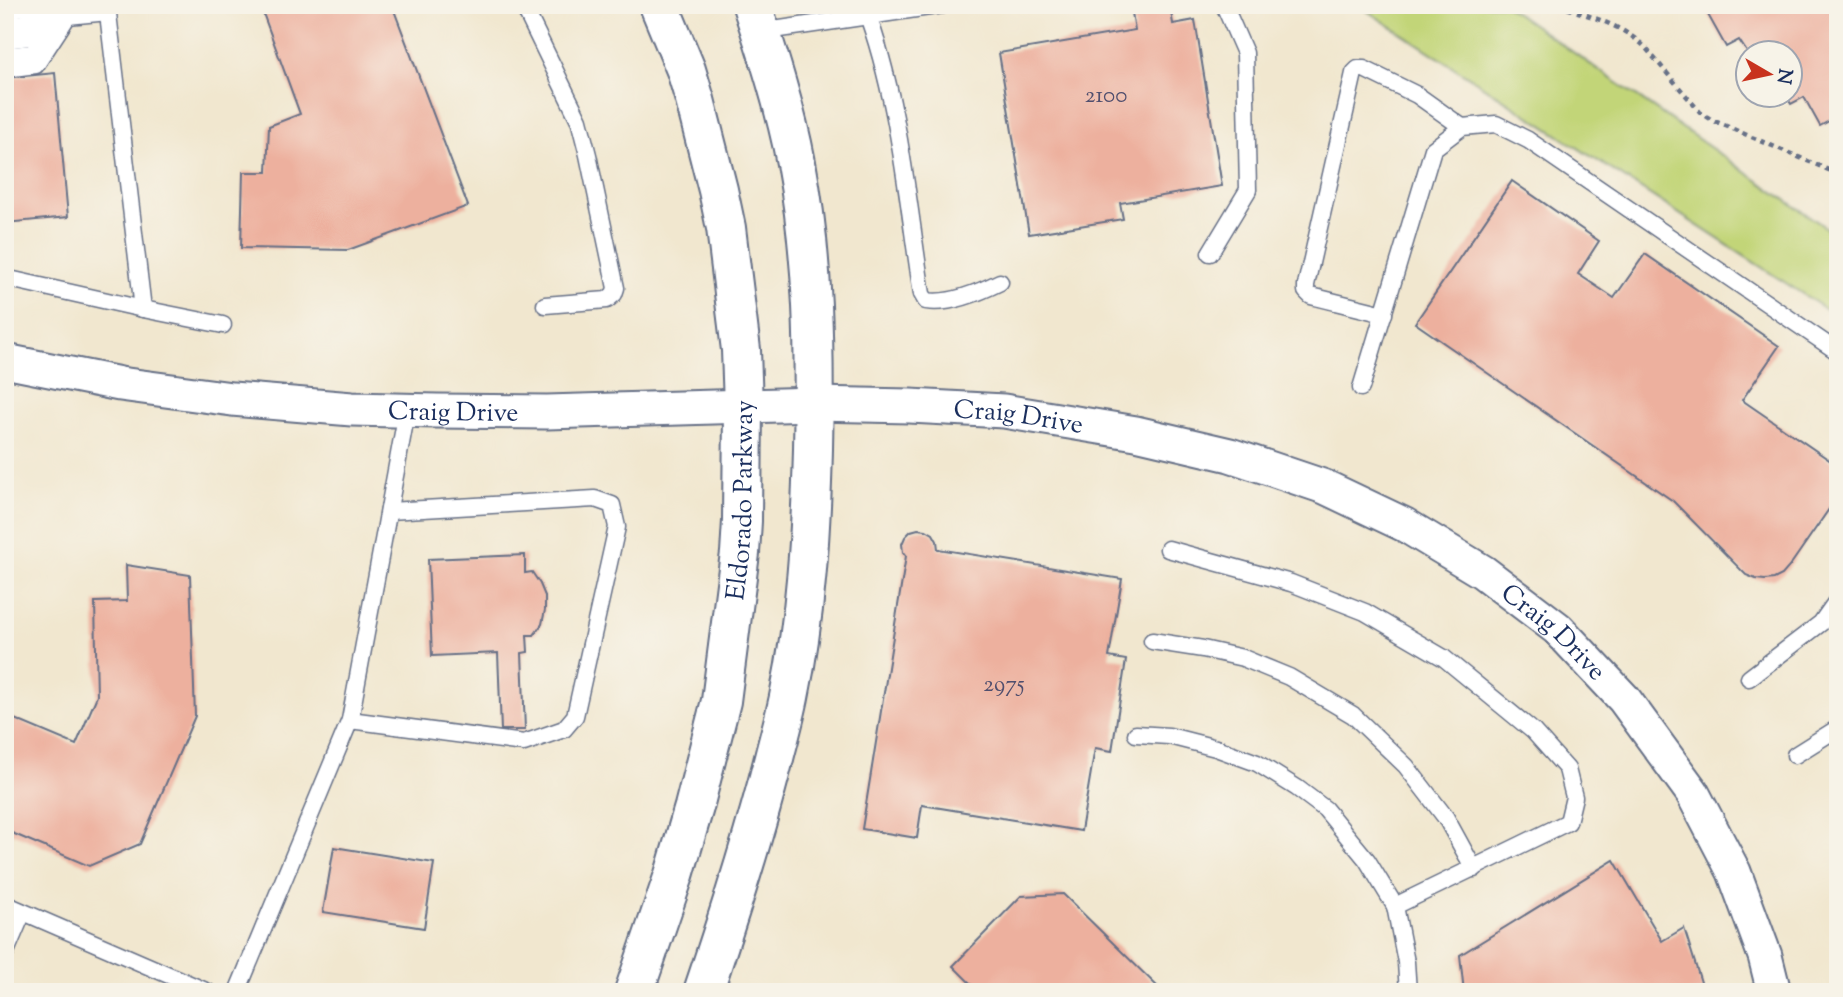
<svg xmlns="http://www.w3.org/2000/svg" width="1843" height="997" viewBox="0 0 1843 997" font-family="'Sorts Mill Goudy',serif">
<rect width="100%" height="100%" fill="#f7f3e8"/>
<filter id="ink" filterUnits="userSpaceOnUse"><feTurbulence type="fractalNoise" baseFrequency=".0143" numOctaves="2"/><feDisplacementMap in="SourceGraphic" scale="14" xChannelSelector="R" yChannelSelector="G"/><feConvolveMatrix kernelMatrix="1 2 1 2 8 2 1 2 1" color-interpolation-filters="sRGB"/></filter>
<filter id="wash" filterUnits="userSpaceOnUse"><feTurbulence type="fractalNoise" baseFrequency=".00686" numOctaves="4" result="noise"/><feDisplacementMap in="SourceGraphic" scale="28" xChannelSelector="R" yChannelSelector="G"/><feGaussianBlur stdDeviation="1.57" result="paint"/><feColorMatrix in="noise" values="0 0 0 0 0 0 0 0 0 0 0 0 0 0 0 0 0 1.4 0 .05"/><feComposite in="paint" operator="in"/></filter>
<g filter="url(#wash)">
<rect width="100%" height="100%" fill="#f1e7cf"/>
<polygon fill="#c2d578" stroke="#6e826b" stroke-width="2" points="1358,5 1505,5 1838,236 1838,317"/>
<g id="blocks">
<g fill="#edb09e">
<polygon points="260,5 392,5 468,206 348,250 241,248 243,172 267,172 269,126 300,114"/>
<polygon points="1144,5 1170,5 1173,24 1195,20 1222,186 1120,203 1123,219 1029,234 999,53 1135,30 1131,7"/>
<polygon points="1721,5 1836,5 1838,9 1838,116 1820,126 1804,97 1791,104 1785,94 1790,94 1790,52 1747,52 1739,40 1726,47 1707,13"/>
<polygon points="55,73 68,217 5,223 5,78"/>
<polygon points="1512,181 1599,241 1578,274 1614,298 1645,254 1779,346 1742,400 1838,466 1838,496 1789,567 1782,575 1774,579 1765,580 1756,579 1746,575 1673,501 1415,323"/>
<polygon points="918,529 926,530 933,534 937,541 938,549 1122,579 1109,657 1126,660 1112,751 1095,748 1081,831 922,805 917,838 862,829 906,556 903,552 902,544 905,537 911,531"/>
<polygon points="525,555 525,573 532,572 540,584 545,596 545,610 542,624 534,635 527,635 528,652 522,653 525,730 501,730 498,653 432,656 428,559"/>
<polygon points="126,565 190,575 195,716 140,844 89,866 5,830 5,715 76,745 97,696 95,602 127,601"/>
<polygon points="334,847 434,863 424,928 323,912"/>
<polygon points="1614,860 1662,941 1684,928 1704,992 1464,992 1460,955"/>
<polygon points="1063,894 1160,989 1161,992 979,992 953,966 1021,896"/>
</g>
</g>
</g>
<g filter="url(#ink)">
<use href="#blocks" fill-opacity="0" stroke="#666f86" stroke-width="2"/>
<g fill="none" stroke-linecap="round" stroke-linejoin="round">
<defs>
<g id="lane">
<polyline points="523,5 579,120 588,155 616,288 614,294 607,300 545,305"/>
<path d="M864 5C899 97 907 198 922 294L926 301C950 305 980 292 1000 282"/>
<polyline points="61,8 68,16 108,12"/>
<polyline points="5,10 24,7 68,16"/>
<polyline points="5,26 55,18"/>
<polyline points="760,32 943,5"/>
<polyline points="5,40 29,37 66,17"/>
<polyline points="5,56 32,53 44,40"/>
<polyline points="5,69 36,65 68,16"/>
<polyline points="1210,253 1248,190 1245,53 1224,5"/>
<polyline points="5,278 143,309 107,5"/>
<polyline points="143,309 223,325"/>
<polyline points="1384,314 1311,296 1306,291 1306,285 1354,73 1358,69 1364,69 1417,95 1462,127"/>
<polyline points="1361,388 1433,149 1462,127 1496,124 1528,140 1838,352"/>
<polyline points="1168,549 1291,583 1365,612 1444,658 1533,731 1567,769 1574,797 1568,822 1395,906 1406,962 1408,992"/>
<polyline points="1152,641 1203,649 1243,658 1289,677 1353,715 1406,766 1446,818 1474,869"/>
<polyline points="1749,678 1821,623 1838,599"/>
<polyline points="350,720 524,743 564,729 575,716 617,527 612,505 595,499 389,511"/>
<polyline points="1136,734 1169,736 1216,748 1257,763 1297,788 1325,809 1367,860 1395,906"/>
<polyline points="1795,755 1838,728"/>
<polyline points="5,904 208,992"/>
<polyline points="5,954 23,912"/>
<polyline points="237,992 350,720 407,411"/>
</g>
<g id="street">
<path id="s1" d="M5 361 120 384 232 399 352 409 437 411 547 412 814 404 910 406 1004 411 1136 433 1230 455 1325 487 1405 525 1483 572 1558 629 1624 699 1692 792 1734 872 1765 956 1774 992"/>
</g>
<g id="primary">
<path id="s2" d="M634 992 674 875 694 807 721 701 740 553 742 521 743 406 741 350 726 228 718 190 695 100 686 70 659 5"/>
<path d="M703 992C729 915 754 837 774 758 779 738 785 717 789 697 806 615 811 532 813 449 815 353 814 258 796 163 786 110 769 57 752 5"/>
</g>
</defs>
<use href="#lane" stroke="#666f86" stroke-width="19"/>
<use href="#street" stroke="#666f86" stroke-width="37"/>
<use href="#primary" stroke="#666f86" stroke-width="42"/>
<path stroke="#666f86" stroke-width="4.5" stroke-dasharray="5 5" stroke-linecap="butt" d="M1558 5C1589 16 1620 24 1644 46L1700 112 1712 120 1838 174"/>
<use href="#lane" stroke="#fff" stroke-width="16"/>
<use href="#street" stroke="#fff" stroke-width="33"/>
<use href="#primary" stroke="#fff" stroke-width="38"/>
</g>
</g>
<g text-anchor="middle" stroke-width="5" stroke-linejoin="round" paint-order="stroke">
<g font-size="23" fill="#504f6e">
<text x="1106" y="102">2100</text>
<text x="1004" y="691">2975</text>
</g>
<g font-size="26" fill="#1b2f5e" stroke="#f7f3e8">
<text dy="9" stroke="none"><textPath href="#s1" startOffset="452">Craig Drive</textPath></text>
<text dy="9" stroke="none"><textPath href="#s1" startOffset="1018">Craig Drive</textPath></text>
<text dy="9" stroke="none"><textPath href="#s2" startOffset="506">Eldorado Parkway</textPath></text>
<text dy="9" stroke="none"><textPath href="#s1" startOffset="1606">Craig Drive</textPath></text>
</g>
</g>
<rect width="1843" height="997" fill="none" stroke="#f7f3e8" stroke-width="28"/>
<g transform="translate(1769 74) rotate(99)"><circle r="33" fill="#f7f3e8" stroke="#9fa5b1" stroke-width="2"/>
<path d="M0-5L12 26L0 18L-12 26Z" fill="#c8321e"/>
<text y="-10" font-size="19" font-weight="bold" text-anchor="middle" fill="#1b2f5e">N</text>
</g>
</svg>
